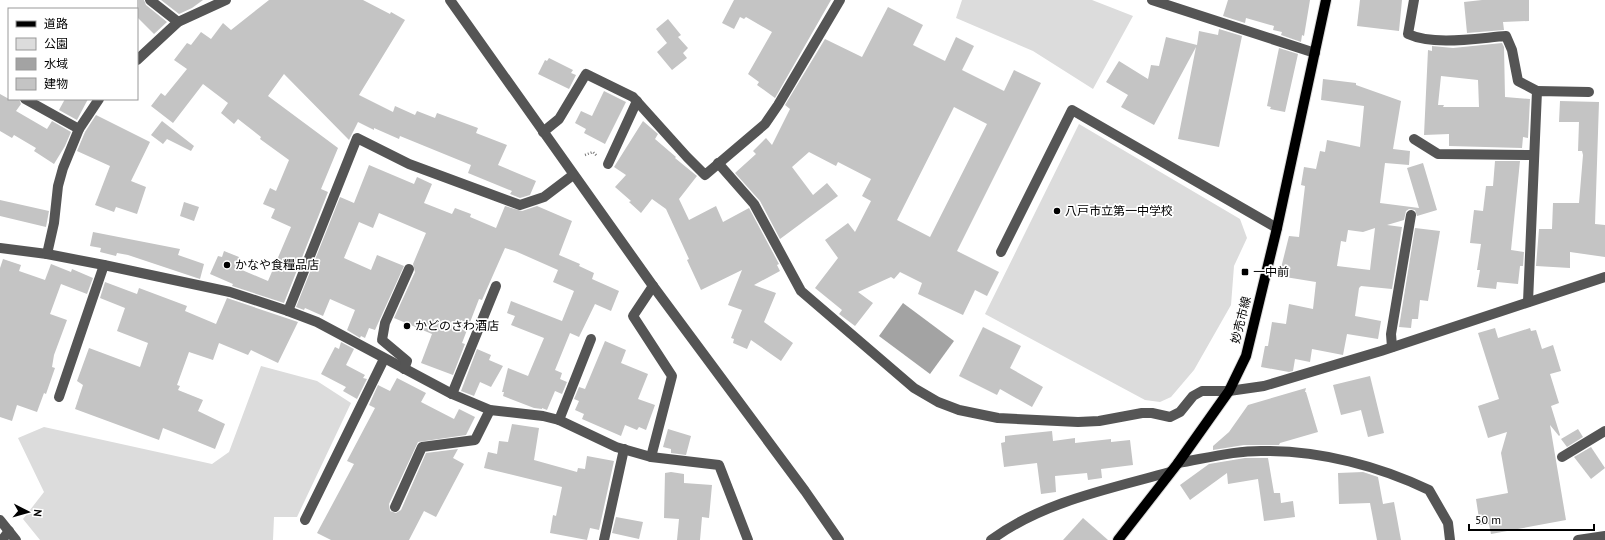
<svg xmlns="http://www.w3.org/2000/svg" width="1605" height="540" viewBox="0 0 1605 540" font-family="'PT Sans','Noto Sans JP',sans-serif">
<rect width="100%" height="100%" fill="#fff"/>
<g fill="#dcdcdc">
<polygon points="962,0 1092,0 1133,16 1093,89 1033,51 956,18"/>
<polygon points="1079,124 1240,219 1247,238 1234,266 1231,305 1194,370 1171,397 1160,402 1145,400 985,314"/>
<polygon points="261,366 317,381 351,403 297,517 274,517 273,540 40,540 23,519 44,492 18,438 44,427 212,464 229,452"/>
</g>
<polygon fill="#a3a3a3" points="903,303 954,341 930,374 879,336"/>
<g fill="#c4c4c4" fill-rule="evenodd">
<polygon points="137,0 144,0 146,5 167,22 154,34 137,17"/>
<polygon points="161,0 203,0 192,8 179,14"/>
<polygon points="269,0 363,0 390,14 391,12 405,20 359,95 393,112 395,106 415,115 417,111 435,118 437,113 478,128 476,133 507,145 498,165 536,181 530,195 520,198 510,194 512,191 468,173 471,165 400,136 399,139 374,128 374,130 358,122 349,140 284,74 268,96 338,148 321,189 328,192 284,303 232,286 233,284 210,274 218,256 222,257 224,251 239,257 235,267 268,281 291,227 271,218 275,209 263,204 270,188 276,191 289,160 260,139 261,137 238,119 234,124 221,113 228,103 203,84 173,123 151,106 161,93 165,96 187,69 174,60 187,43 191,45 201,32 211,39 223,23 231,30"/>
<polygon points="734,0 831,0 775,98 757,85 759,82 748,74 772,32 746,17 744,19 740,17 734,29 722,23"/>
<polygon points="1228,0 1310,0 1304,36 1302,35 1301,42 1281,35 1282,32 1273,30 1274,26 1246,18 1245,23 1223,16"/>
<polygon points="1360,0 1402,0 1399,31 1357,26"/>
<polygon points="1482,0 1529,0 1529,21 1503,22 1504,30 1467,33 1464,2"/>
<path d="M888 7 923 25 913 45 945 61 956 37 974 46 962 70 1004 91 1014 70 1041 83 957 251 999 272 987 296 975 290 963 315 918 294 922 283 900 272 894 279 891 277 858 292 873 303 855 326 839 314 842 310 815 288 838 258 825 240 848 223 855 232 871 201 862 196 871 179 838 162 836 166 809 152 792 167 813 195 827 183 838 196 780 239 760 201 735 173 756 154 753 151 766 138 772 145 790 109 785 105 825 39 862 57ZM954 107 987 124 930 237 897 220Z"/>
<polygon points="668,19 681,35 678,37 688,48 683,53 687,58 672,70 657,52 667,43 656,29"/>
<polygon points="1219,29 1242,36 1219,147 1178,139 1196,47 1154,125 1121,107 1128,95 1106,82 1119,61 1148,79 1151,65 1159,66 1166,37 1197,45 1199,31 1218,35"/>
<path d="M1502 43 1504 47 1505 97 1530 99 1528 138 1523 137 1522 148 1449 146V134L1424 135 1428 50 1432 51V46L1453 48ZM1441 76 1478 80 1479 107H1443L1444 105H1438Z"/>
<polygon points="1279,48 1298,54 1285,112 1270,109 1271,107 1267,106"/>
<polygon points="549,58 573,70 571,73 576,75 569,89 538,74 545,60 547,61"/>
<path d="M1323 79 1356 83V85L1401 101 1393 149 1410 151 1409 165 1385 163 1380 203 1419 208 1407 168 1423 163 1437 210 1417 216 1415 210 1409 209 1406 211 1404 220 1387 225 1402 227 1392 289 1361 286 1359 288 1355 316 1381 321 1378 339 1347 334 1343 355 1312 349 1310 362 1295 359 1293 371 1289 372 1261 367 1265 346H1268L1272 322 1286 324 1289 304 1313 309 1316 282 1279 276 1289 236 1299 237 1305 186 1301 185 1304 167 1316 169 1320 151 1325 152 1327 140 1360 147 1364 106 1321 100ZM1375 228 1370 270 1337 266 1341 241 1346 242 1348 230 1363 232Z"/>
<polygon points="604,91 626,102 605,144 584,133 586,129 575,123 581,111 592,116"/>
<polygon points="0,94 9,99 19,99 21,104 16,111 47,129 52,121 71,132 65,146 54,164 34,151 36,148 14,135 12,138 0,131"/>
<polygon points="65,99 88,99 77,120 59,110"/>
<polygon points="1560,101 1599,102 1595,224 1605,225 1605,257 1570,252 1570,268 1536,266 1539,229 1552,229 1553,203 1579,203 1583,155 1582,151 1578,151 1579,122 1559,122"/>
<polygon points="96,115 150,142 131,181 146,187 137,214 116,207 114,212 95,205 110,166 77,151 85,132"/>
<polygon points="162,121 194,146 191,151 167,139 163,144 151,135"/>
<polygon points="643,121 658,134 655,139 676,157 675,158 697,176 679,199 689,220 716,206 723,222 749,208 779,264 777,265 780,271 754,285 776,293 764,322 793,343 781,361 751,340 747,349 733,343 734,339 731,338 742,310 728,305 742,270 701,290 687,260 689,259 666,209 652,199 641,213 629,202 631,201 615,187 626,175 614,167"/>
<polygon points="1495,161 1520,161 1511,250 1524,252 1523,266 1520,266 1518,284 1497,282 1496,289 1477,287 1480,270 1477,270 1481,244 1470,243 1474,210 1483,211 1486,186 1493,186"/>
<polygon points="369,165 414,184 417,177 432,184 424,203 452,214 455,208 471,214 470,217 496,228 505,206 522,211 537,206 572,221 559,255 580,264 579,266 594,273 592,279 619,291 611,311 595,304 579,337 570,333 555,370 562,373 560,379 567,382 562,394 555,391 547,410 542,408 542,409 534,408 503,396 504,392 502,392 508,368 528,376 544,338 511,325 515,316 507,313 511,301 562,321 574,291 553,282 558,270 515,251 505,248 482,300 479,299 462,343 465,344 453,375 421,363 432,334 394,318 415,272 413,264 426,233 379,213 373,228 359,222 344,258 371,270 377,255 404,266 375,330 369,328 365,338 361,336 360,338 347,330 355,310 330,299 323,316 305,308 304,310 296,307 340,197 354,203"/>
<polygon points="0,200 49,211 46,227 0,216"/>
<polygon points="184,202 199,207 194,221 180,216"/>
<polygon points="1415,228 1440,231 1428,301 1420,300 1418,319 1412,319 1411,328 1399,327"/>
<polygon points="93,232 180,249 178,255 204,264 200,279 128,255 117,253 116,256 100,252 101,248 90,246"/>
<polygon points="3,259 21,265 19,271 45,280 51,264 71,272 72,269 93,278 87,294 61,284 50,314 67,320 54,355 52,367 55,368 46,394 44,393 37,412 17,405 12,421 0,417 0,268"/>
<polygon points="105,282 137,294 139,288 187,306 185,311 216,324 227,298 298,322 278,363 251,350 248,355 219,343 213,360 189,352 177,385 180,386 178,390 203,400 198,411 225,424 215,449 163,428 159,440 75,409 83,385 77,381 89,348 140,367 148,343 117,331 125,308 100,298"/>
<polygon points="983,327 1021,346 1010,368 1043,387 1032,407 1000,389 997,395 959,376"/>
<polygon points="1495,328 1498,338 1530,328 1531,331 1536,330 1542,349 1553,345 1561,371 1550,374 1559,403 1551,406 1560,435 1559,436 1550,425 1566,520 1491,534 1489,524 1480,525 1476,499 1508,493 1501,453 1507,432 1488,438 1478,406 1499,399 1478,333"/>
<polygon points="605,341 626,350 621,363 648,374 638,399 655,405 646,430 639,427 637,430 625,425 621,436 582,419 584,414 575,410 579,401 574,399 579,387 585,389"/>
<polygon points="341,342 354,349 346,365 365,375 363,378 367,379 357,399 343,391 346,387 321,374 335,347 339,349"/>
<polygon points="477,349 491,355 489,360 503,366 491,387 480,382 474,396 461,391"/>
<polygon points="1370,376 1384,433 1368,437 1361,410 1341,415 1333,385"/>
<polygon points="397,378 426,393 421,402 454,419 459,409 475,417 466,435 418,442 389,504 390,511 396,513 401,510 426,453 458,449 453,458 464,464 436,517 424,511 409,540 331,540 317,533 354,464 347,461 375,408 369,405 378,385 390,391"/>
<polygon points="1306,388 1305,392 1306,392 1318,432 1280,443 1279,445 1244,445 1213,450 1213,446 1229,432 1248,405"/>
<polygon points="512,424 539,428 534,460 577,472 578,468 585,469 587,456 614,461 599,530 590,528 587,540 550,533 553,515 556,516 562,487 484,468 488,452 497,454 499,441 508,442"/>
<polygon points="668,429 691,436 686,455 671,453 671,449 663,447"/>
<polygon points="1578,429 1583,437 1567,447 1561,439"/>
<polygon points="1052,431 1053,441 1075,438 1075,443 1111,439 1111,442 1130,440 1133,465 1101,469 1102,478 1088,480 1087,473 1055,476 1056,492 1041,494 1037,463 1004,467 1001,443 1005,442 1005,436"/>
<polygon points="1591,447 1605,468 1591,479 1574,457"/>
<polygon points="1245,458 1268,458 1274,493 1280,493 1281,503 1293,501 1295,517 1264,521 1258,479 1228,484 1227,473 1190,500 1180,485 1209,464"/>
<polygon points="671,472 684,474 684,483 712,485 709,518 702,517 700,540 677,540 679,519 664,518 665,473"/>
<polygon points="1363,472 1378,477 1383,504 1394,502 1401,540 1377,540 1370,503 1339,504 1338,473"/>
<polygon points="616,517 643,522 639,539 612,533"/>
<polygon points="1083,518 1108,540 1063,540"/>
</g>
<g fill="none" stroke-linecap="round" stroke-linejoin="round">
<defs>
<polyline id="major" points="1118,540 1178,463 1229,391 1246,356 1277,228 1326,0"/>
</defs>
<use href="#major" stroke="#dbdbdb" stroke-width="12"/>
<polyline stroke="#777" stroke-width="2.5" stroke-dasharray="1 2" stroke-linecap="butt" points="585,155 593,152 597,156"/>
<g stroke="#555" stroke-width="10">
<polyline points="150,0 178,22"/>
<polyline points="450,0 653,286 805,491 839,540"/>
<polyline points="1152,0 1315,53"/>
<path d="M1414 0 1408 34C1434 46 1478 38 1506 36L1512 50 1518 81 1537 91"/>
<polyline points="137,60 178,22 226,0"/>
<polyline points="25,99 79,129"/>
<polyline points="543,132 559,119 586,74 633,97 687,157 705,175 765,124 778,105 840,0"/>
<polyline points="1414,139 1438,154 1534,155"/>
<polyline points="718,163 754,204 801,291 914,388 938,402 959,410 998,418 1078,422 1099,421 1142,413 1152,413 1170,417 1180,412 1193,396 1202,391 1229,391 1264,386 1381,351 1605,277"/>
<polyline points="608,164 637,101"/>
<polyline points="0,248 47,254 104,265 230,292 288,311 317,322 452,394 490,410 543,416 559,420 616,447 651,457 719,465 748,540"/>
<polyline points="1001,252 1072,110 1277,228"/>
<polyline points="47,254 54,223 58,186 63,168 79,129 99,99"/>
<polyline points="1528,302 1537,91 1589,92"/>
<polyline points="288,311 357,138 409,164 520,205 544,197 573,175"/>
<polyline points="1392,347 1391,334 1411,215"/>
<polyline points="404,369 407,361 382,340 385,323 409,269"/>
<polyline points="452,394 496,286"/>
<polyline points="59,397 104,265"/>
<polyline points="559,420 591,339"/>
<polyline points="651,457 672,376 633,316 653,286"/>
<polyline points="1562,457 1605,431"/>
<path d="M1178 463C1207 458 1237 450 1266 451 1321 451 1379 466 1429 490L1448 523 1450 540"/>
<polyline points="395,507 422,447 475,440 490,410"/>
<polyline points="0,520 16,540"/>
<polyline points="305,520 384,359"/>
<polyline points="2,540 9,531"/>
<polyline points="604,540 624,449"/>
<path d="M991 540C1042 502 1109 489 1170 472"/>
<polyline points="1578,540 1605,536"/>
</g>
<use href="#major" stroke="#000" stroke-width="10"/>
</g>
<g fill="#000" stroke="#fff" stroke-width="1.5">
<circle cx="1057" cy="211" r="4"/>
<circle cx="227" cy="265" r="4"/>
<rect x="1241" y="268" width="8" height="8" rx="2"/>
<circle cx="407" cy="326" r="4"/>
</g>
<g text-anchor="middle" stroke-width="3.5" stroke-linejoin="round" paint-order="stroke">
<g font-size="12" fill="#000" stroke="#fff" text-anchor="start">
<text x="1065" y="215">八戸市立第一中学校</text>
<text x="235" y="269">かなや食糧品店</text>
<text x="1253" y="276">一中前</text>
<text x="415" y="330">かどのさわ酒店</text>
</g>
<g font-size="12" fill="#000" stroke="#fff">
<text transform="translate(1241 320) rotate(-76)" y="4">妙売市線</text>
</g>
</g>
<rect x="8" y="8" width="130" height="92" fill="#ffffff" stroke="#999999"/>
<rect x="16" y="21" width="20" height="6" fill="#000000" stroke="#999999"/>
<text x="44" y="28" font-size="12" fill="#000000">道路</text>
<rect x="16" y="38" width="20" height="12" fill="#dcdcdc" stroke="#999999"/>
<text x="44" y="48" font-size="12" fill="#000000">公園</text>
<rect x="16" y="58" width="20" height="12" fill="#a3a3a3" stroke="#999999"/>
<text x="44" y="68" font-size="12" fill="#000000">水域</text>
<rect x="16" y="78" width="20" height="12" fill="#c4c4c4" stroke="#999999"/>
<text x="44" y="88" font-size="12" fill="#000000">建物</text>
<g transform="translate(28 512) rotate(96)" stroke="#ffffff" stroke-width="3" paint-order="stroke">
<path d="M0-3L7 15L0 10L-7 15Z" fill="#000000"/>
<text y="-6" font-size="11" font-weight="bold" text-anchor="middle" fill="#000000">N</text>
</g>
<path d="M1469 524v6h125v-6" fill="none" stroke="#000000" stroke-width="2"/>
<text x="1475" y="524" font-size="12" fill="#000000" stroke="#ffffff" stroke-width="3" paint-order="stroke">50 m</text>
</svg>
